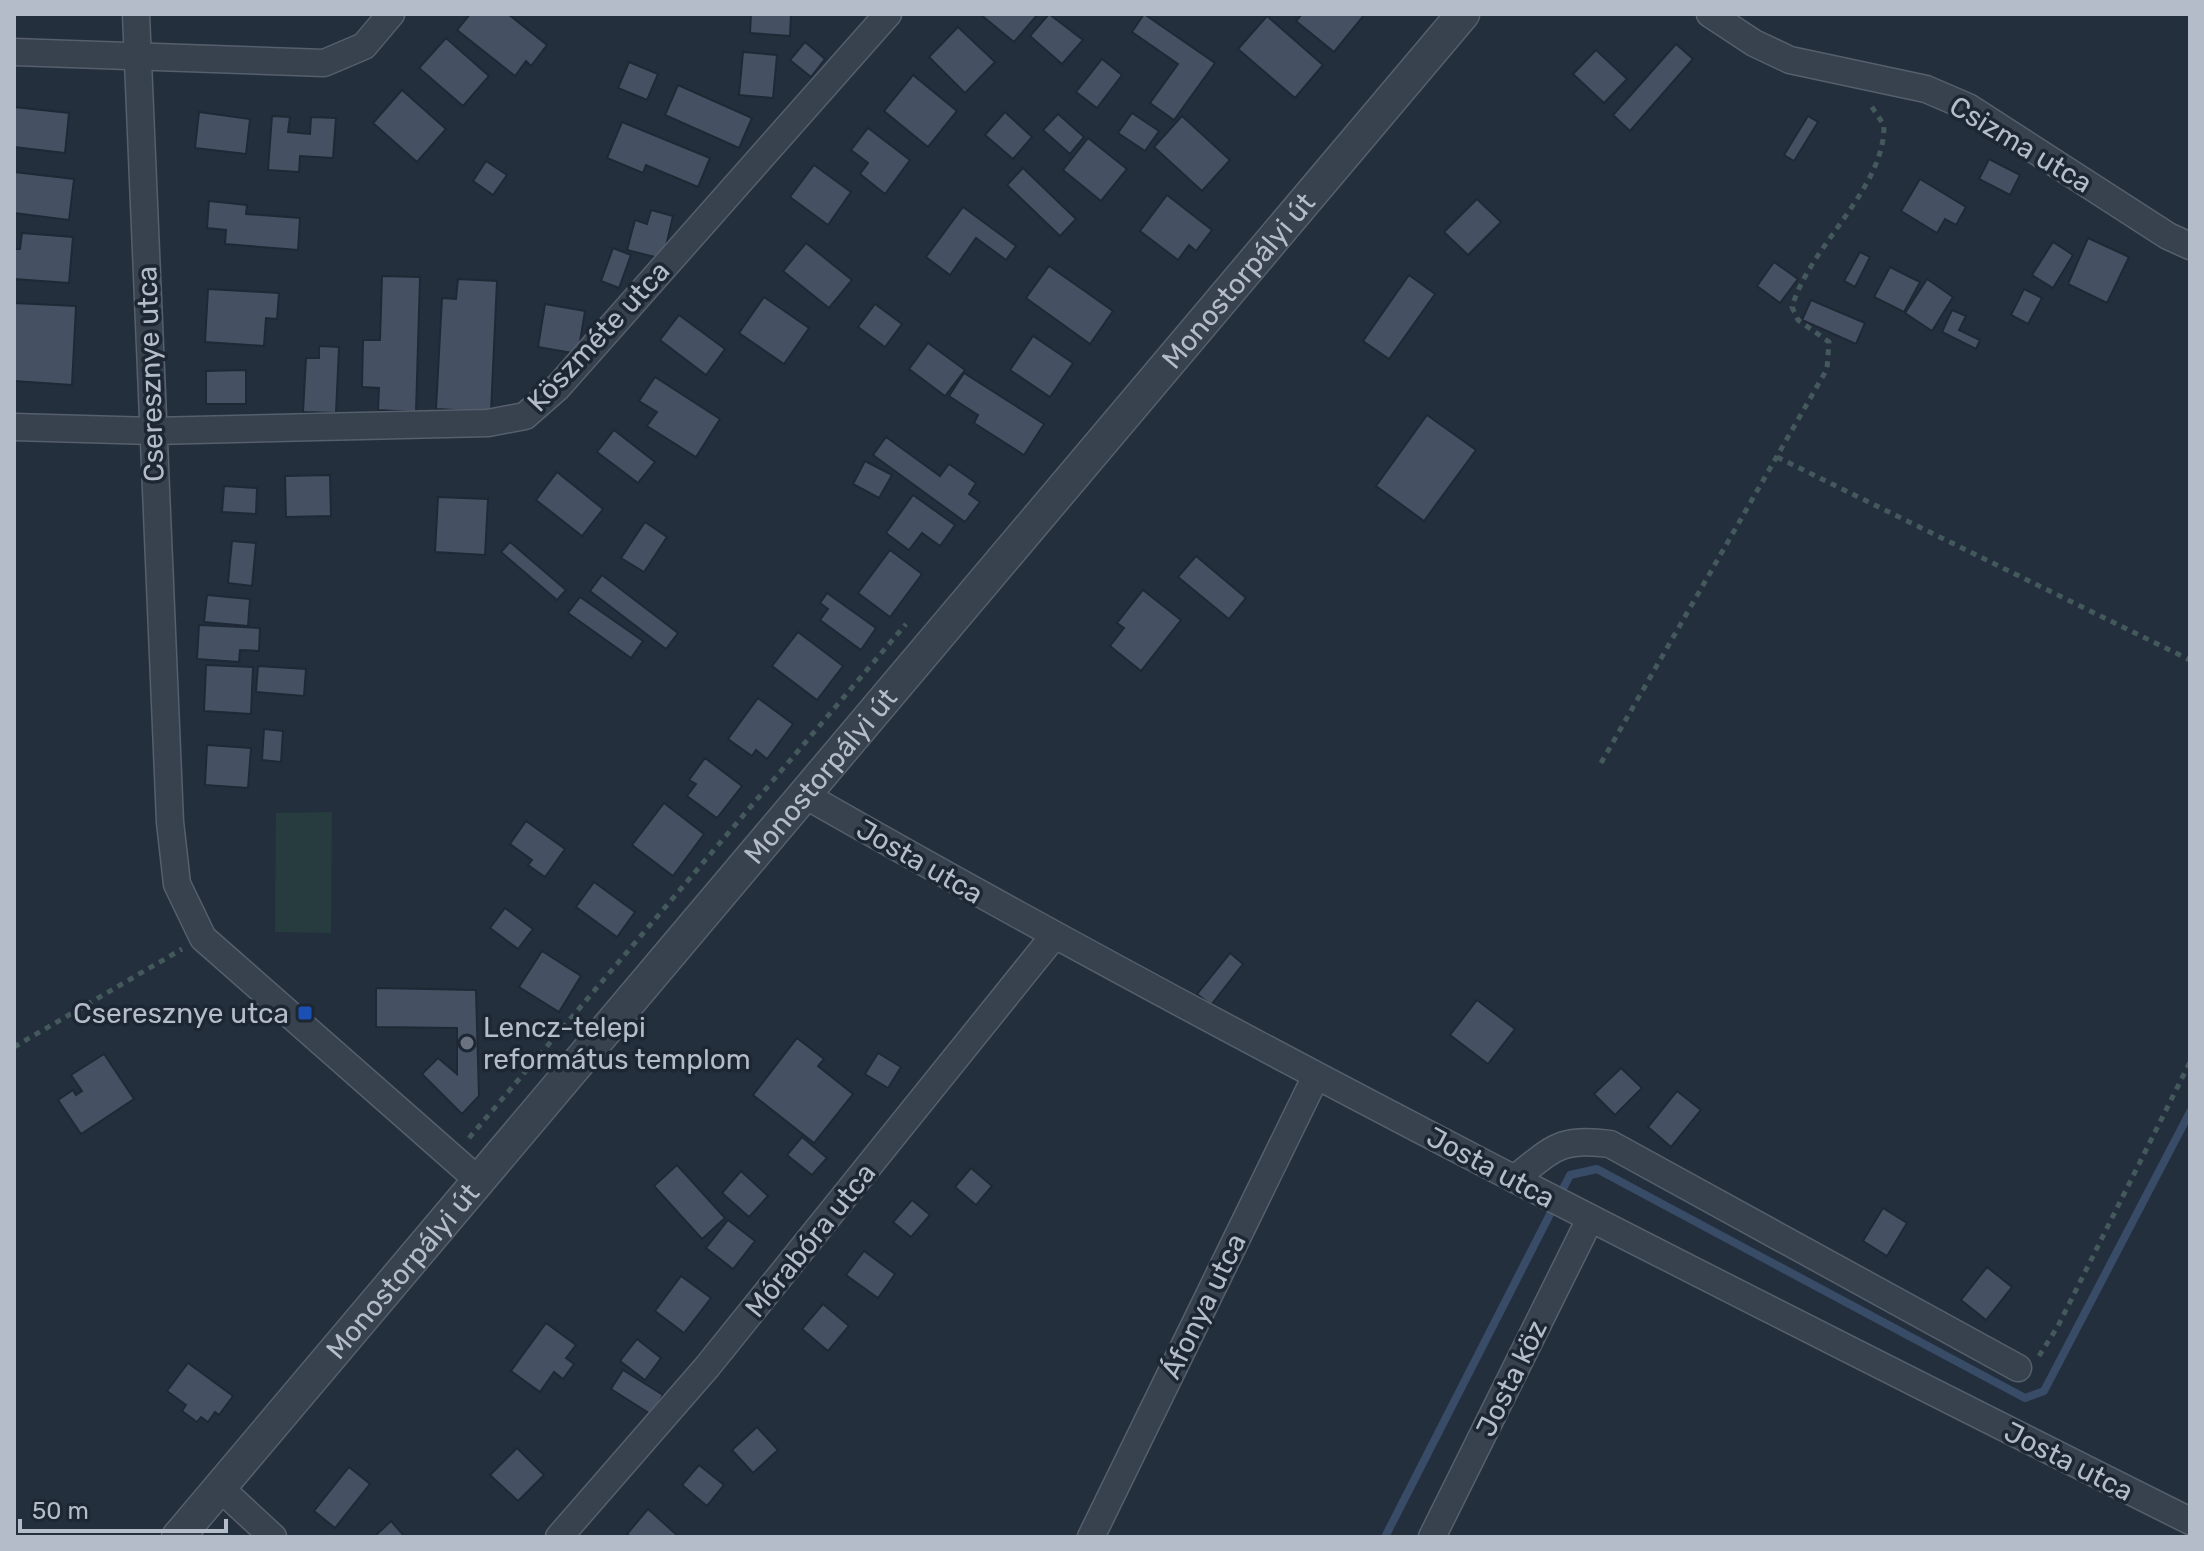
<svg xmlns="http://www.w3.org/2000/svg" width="2204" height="1551" viewBox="0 0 2204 1551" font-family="Rubik,sans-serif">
<rect width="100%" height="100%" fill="#242f3e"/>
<polygon fill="#263c3f" points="332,812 331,933 275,932 276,813"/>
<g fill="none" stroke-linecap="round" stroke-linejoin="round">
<polyline stroke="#394c67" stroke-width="8" points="1385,1537 1570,1175 1597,1169 2025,1398 2044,1391 2190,1112"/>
</g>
<g fill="#455162" stroke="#1f2835" stroke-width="2">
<polygon points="470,14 508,14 547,45 531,66 526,61 515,76 457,30"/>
<polygon points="751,14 791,14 790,36 750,33"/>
<polygon points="980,14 1038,14 1014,42"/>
<polygon points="1049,14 1083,40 1062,64 1030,36"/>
<polygon points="1144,14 1215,63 1174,120 1150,103 1178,64 1132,32"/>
<polygon points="1302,14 1365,14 1334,52 1296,21"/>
<polygon points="1267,16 1323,65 1295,98 1238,49"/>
<polygon points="958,27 995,62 965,93 929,57"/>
<polygon points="446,38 489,76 463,106 419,68"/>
<polygon points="805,42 825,59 811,77 790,60"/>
<polygon points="1676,44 1693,59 1630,131 1613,115"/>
<polygon points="1596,50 1627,79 1604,103 1573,74"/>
<polygon points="743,52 777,55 773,98 739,95"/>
<polygon points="1102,59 1122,75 1097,108 1076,92"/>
<polygon points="629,62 658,74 647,100 618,88"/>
<polygon points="913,75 957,111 928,147 884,111"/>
<polygon points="678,85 752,118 739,148 665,115"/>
<polygon points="402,90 446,129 417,162 373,123"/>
<polygon points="14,107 69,113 65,153 14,147"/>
<polygon points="199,112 250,119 246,154 195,148"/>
<polygon points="1005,112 1032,137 1013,159 985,135"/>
<polygon points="1132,113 1159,131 1145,151 1118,133"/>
<polygon points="1058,114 1084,137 1070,154 1043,130"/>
<polygon points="272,116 290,117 288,132 310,134 311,117 336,118 333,158 300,156 299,172 268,170"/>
<polygon points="1182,116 1230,160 1202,191 1154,147"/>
<polygon points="1808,116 1818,122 1794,161 1784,155"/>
<polygon points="622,122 710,158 698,187 646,165 643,173 607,158"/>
<polygon points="868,128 910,160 885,194 860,174 868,163 851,150"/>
<polygon points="1088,138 1127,169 1101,201 1063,170"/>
<polygon points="1989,159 2020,175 2010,195 1979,179"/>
<polygon points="486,161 507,175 493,195 473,181"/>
<polygon points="814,165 851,192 828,225 790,197"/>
<polygon points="1023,168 1076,219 1060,236 1007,185"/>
<polygon points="14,172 74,179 69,220 14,213"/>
<polygon points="1920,179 1966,207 1956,225 1945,219 1937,233 1901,211"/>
<polygon points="1167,195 1212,230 1196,251 1189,245 1178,260 1140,231"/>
<polygon points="1477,199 1501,222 1468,255 1444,232"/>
<polygon points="209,201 247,205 246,214 300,218 298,250 225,244 226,230 207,228"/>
<polygon points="963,207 1016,246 1006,260 976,238 950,275 926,257"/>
<polygon points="651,210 673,216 663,259 627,250 635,220 647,224"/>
<polygon points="22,233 73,237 69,283 14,279 14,249 20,249"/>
<polygon points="2088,238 2129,257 2107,303 2068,284"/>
<polygon points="2053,242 2073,255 2053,288 2032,275"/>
<polygon points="806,243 852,280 829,308 783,271"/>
<polygon points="613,248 631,255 619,288 601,281"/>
<polygon points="1860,252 1870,257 1855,287 1844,281"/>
<polygon points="1774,262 1798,279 1780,303 1757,286"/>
<polygon points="1049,266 1113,311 1090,344 1026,298"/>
<polygon points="1890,267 1920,282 1904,312 1874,297"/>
<polygon points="1409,275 1435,294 1389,359 1363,341"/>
<polygon points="382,276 420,277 416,412 378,410 379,388 362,387 363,340 380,340"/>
<polygon points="458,279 497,281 491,412 436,409 442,298 456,299"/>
<polygon points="1927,279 1953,297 1932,331 1905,313"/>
<polygon points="208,289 279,293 277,319 266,318 264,346 205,342"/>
<polygon points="2024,289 2042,298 2028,324 2011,315"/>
<polygon points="764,297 809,328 784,364 739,333"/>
<polygon points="1811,300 1865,323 1856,344 1802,320"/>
<polygon points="14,303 76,306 72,385 14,381"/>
<polygon points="545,304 585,311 578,354 538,347"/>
<polygon points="875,304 902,324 885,347 858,327"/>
<polygon points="1952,310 1966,316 1959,330 1980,340 1976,349 1942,332"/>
<polygon points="679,315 725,349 706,375 660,340"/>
<polygon points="1033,336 1073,363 1050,397 1010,370"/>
<polygon points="928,343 965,370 945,396 909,369"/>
<polygon points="319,346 339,347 336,413 303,412 306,358 319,358"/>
<polygon points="246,370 246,404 206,404 206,371"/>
<polygon points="964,373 1044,424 1024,455 974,423 978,415 949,396"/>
<polygon points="655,377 720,419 696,457 647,426 657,412 639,401"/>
<polygon points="1427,415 1476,450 1424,521 1376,486"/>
<polygon points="614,430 655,462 638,483 597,452"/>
<polygon points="886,437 940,476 949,464 976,483 969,494 980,502 965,522 873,455"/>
<polygon points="865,461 892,475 879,498 853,484"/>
<polygon points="557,472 603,509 582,536 536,500"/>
<polygon points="330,475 331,516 286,517 285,476"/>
<polygon points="224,486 257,488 256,514 222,512"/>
<polygon points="913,495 955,525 940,546 922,533 909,550 886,533"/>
<polygon points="438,497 488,499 485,555 435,552"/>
<polygon points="645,522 667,537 644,572 621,558"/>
<polygon points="232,541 256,543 252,586 228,583"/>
<polygon points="510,542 566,590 557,600 501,552"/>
<polygon points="890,550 922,574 890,617 858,593"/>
<polygon points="1196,556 1246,598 1229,619 1178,577"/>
<polygon points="602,575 678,633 666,649 590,591"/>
<polygon points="1143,590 1181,620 1141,671 1110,646 1124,628 1117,623"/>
<polygon points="827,593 876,628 861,650 820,620 828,609 820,603"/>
<polygon points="207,595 250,599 248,626 204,622"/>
<polygon points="580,597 643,641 631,658 568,613"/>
<polygon points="199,625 260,628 259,651 240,650 239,662 197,659"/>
<polygon points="798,632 843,666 817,700 772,666"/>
<polygon points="206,665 253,667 251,714 204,711"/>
<polygon points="258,666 306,669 304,696 256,692"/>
<polygon points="758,698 793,724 767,759 756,750 752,756 728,739"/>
<polygon points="264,729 283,731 281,762 262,760"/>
<polygon points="207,745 251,748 248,788 205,785"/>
<polygon points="705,758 742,786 717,818 687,796 696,784 689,780"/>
<polygon points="664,803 704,834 673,876 632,845"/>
<polygon points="526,821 565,849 545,877 528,865 532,860 510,844"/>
<polygon points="594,882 635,912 617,937 576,907"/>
<polygon points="505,908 533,929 518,949 490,928"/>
<polygon points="542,951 581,976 559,1012 519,987"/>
<polygon points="1230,953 1243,964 1211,1005 1197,994"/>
<polygon points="376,988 476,990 479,1096 462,1114 422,1074 438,1058 457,1074 457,1028 376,1027"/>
<polygon points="1477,1000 1515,1029 1488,1064 1450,1035"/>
<polygon points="797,1038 824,1059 818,1066 853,1094 814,1143 753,1095"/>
<polygon points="878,1053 901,1067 888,1088 865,1074"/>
<polygon points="104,1054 134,1099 81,1134 58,1100 73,1090 76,1095 82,1091 71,1075"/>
<polygon points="1621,1068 1642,1088 1615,1115 1594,1094"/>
<polygon points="1677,1091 1701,1110 1671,1147 1648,1127"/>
<polygon points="802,1137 827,1158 812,1175 787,1155"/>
<polygon points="677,1165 725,1218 702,1239 654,1186"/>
<polygon points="971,1168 992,1186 976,1205 955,1187"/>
<polygon points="741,1171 768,1196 749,1217 722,1193"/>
<polygon points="912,1200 930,1215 911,1237 893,1222"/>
<polygon points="1883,1208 1907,1223 1887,1256 1863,1241"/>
<polygon points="728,1220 755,1241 733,1269 706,1248"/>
<polygon points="864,1251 895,1274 878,1298 846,1275"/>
<polygon points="1987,1267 2012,1287 1986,1320 1961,1300"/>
<polygon points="681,1276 711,1298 684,1333 655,1311"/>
<polygon points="823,1304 849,1326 828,1351 802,1329"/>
<polygon points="546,1323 576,1345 566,1358 574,1364 563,1379 554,1372 540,1392 511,1371"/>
<polygon points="637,1339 661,1358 645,1380 620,1361"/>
<polygon points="188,1363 233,1396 219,1415 215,1412 208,1422 201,1417 197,1422 182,1411 186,1405 167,1391"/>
<polygon points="623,1370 663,1395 652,1415 611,1389"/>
<polygon points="757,1427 778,1450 753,1473 732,1450"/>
<polygon points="517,1448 544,1475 518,1501 490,1475"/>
<polygon points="699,1465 724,1485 707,1506 682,1485"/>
<polygon points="349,1467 370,1484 335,1528 314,1511"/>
<polygon points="648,1509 679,1537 631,1537 627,1534"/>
<polygon points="391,1521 405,1537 374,1537"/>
</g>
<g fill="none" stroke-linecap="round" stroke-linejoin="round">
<defs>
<g id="minor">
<polyline points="136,14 170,822 177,884 203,938 478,1180"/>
<polyline points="1710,14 1754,43 1790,60 1926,89 1968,107 2168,236 2190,246"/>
<polyline points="14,52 324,63 364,46 391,14"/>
<polyline points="14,427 153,431 488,423 525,416 558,387 888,14"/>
<path d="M803 794C1256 1053 1723 1287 2190 1521"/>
<path d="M1514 1179C1553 1149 1559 1137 1610 1144L2018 1368"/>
<polyline points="220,1488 273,1537"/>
<polyline points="559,1537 707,1367 1053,937"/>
<polyline points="1091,1537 1316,1076"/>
<polyline points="1432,1537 1590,1219"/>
</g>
<g id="tertiary">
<path id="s1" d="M178 1537 1463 14"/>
</g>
</defs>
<use href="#minor" stroke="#565f6c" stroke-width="29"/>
<use href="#tertiary" stroke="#565f6c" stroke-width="35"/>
<g stroke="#44595c" stroke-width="5" stroke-dasharray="6 6" stroke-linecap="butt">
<polyline points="1777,457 2190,660"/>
<path d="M1601 763 1827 369 1829 342 1798 320 1792 307C1810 245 1885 189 1884 125L1870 104"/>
<polyline points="14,1047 182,949"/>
<polyline points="469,1138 906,624"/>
<polyline points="2039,1356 2058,1326 2190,1062"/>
</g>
<use href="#minor" stroke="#38414e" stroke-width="26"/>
<use href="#tertiary" stroke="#38414e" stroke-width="32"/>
</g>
<rect fill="#1a4fb4" stroke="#1d2633" stroke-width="3" x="297" y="1005" width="16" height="16" rx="4"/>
<circle fill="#6b7280" stroke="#1d2633" stroke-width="3" cx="467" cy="1043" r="8"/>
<g text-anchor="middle" stroke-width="7" stroke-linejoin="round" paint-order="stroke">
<g font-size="28" fill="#b4bcc9" stroke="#1d2633">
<text transform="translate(2021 144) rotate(31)" y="10">Csizma utca</text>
<text dy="10" stroke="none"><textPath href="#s1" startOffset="1644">Monostorpályi út</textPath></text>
<text transform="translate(598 336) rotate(-47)" y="10">Köszméte utca</text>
<text transform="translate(150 374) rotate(-92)" y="10">Cseresznye utca</text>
<text dy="10" stroke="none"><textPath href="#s1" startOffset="996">Monostorpályi út</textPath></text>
<text transform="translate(920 861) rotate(30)" y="10">Josta utca</text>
<text transform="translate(1491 1167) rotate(28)" y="10">Josta utca</text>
<text transform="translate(810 1240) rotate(-51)" y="10">Mórabóra utca</text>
<text dy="10" stroke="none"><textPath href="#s1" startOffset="348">Monostorpályi út</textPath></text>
<text transform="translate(1203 1306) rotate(-64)" y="10">Áfonya utca</text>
<text transform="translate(1511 1378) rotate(-64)" y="10">Josta köz</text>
<text transform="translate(2069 1461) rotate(27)" y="10">Josta utca</text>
</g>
<g font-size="28" fill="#b4bcc9" stroke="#1d2633" text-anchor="end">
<text x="289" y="1023">Cseresznye utca</text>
<text x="483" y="1037" text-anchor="start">Lencz-telepi<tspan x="483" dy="32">református templom</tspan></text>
</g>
</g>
<rect width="2204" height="1551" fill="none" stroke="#b4bcc9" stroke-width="32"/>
<path d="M20 1519v12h206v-12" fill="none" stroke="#b4bcc9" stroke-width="4"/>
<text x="32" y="1519" font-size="24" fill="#b4bcc9" stroke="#1d2633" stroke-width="6" paint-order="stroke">50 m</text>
</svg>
